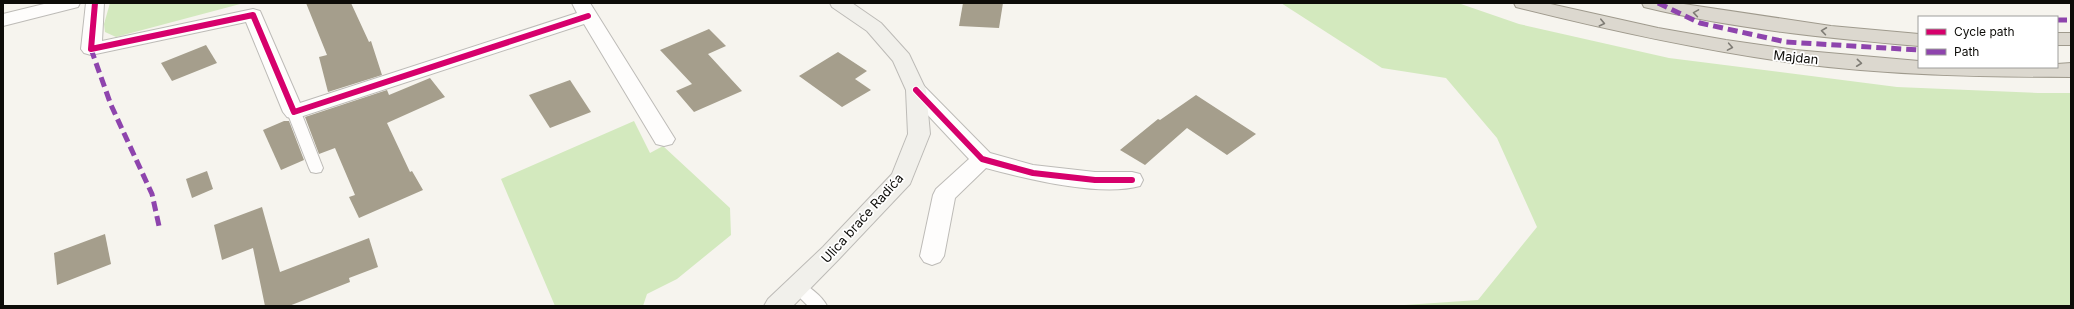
<svg xmlns="http://www.w3.org/2000/svg" width="2074" height="309" viewBox="0 0 2074 309" font-family="Inter,sans-serif">
<rect width="100%" height="100%" fill="#f6f4ee"/>
<g fill="#d3e9be">
<polygon points="110,3 244,3 116,37 105,32 104,24"/>
<polygon points="1281,3 1458,3 1519,24 1669,58 1897,87 2038,93 2071,93 2071,306 1390,306 1478,300 1537,227 1497,138 1446,78 1382,68"/>
<polygon points="634,121 650,153 663,146 730,208 731,235 677,279 647,294 643,306 555,306 501,179"/>
</g>
<g fill="#a59e8c">
<polygon points="306,3 351,3 369,42 371,41 382,75 328,92 319,57 327,55"/>
<polygon points="963,3 1003,3 999,28 959,26"/>
<polygon points="709,29 726,46 708,54 742,91 694,112 676,91 692,84 660,50"/>
<polygon points="206,45 217,63 172,81 161,63"/>
<polygon points="838,52 867,71 855,79 871,90 842,107 799,76"/>
<polygon points="430,78 445,97 387,123 410,172 412,171 423,190 359,218 349,197 355,195 335,148 319,154 305,117 387,90 389,95"/>
<polygon points="570,80 591,112 550,128 529,95"/>
<polygon points="1196,95 1256,134 1227,155 1187,128 1145,165 1120,150 1158,119 1160,120"/>
<polygon points="284,121 289,121 304,160 281,170 263,130"/>
<polygon points="207,171 213,189 192,198 186,179"/>
<polygon points="262,207 280,272 369,238 378,267 349,278 350,282 289,306 265,306 253,248 222,260 214,225"/>
<polygon points="105,234 111,264 57,285 54,253"/>
</g>
<g fill="none" stroke-linecap="round" stroke-linejoin="round">
<defs>
<g id="service">
<polygon points="294,108 299,109 301,112 323,168 321,172 316,173 311,172 309,168 287,112 289,109"/>
<path d="M797 281C807 284 822 296 827 306H808L789 287 791 283Z"/>
</g>
<g id="minor">
<polygon points="48,3 80,3 78,7 3,26 3,14"/>
<polygon points="86,3 104,3 102,41 253,9 260,11 300,103 577,13 572,3 590,3 675,139 672,144 664,146 656,144 584,24 294,119 287,117 283,112 246,22 91,55 84,53 81,49"/>
<path d="M916 83 923 85 990 153 1033 165 1095 172H1132L1140 174 1143 180 1140 186C1101 197 1026 179 986 168L955 198 944 256 940 262 932 265 924 262 920 256 933 195 936 189 969 159 909 95 906 90 909 85Z"/>
</g>
<polygon id="secondary" points="830,3 852,3 881,23 909,54 926,90 930,134 910,184 839,259 793,306 764,306 768,299 823,247 892,174 908,134 906,90 893,61 867,31 832,7"/>
<g id="trunk">
<path d="M1514 3H1546L1658 28 1726 40 1795 50 1919 61V67H2057V64L2071 63V77C1978 77 1886 75 1794 63 1700 50 1608 30 1516 7Z"/>
<path d="M1642 3H1677L1831 26 1919 34V46C1827 38 1734 29 1644 7Z"/>
<rect x="2057" y="33" width="14" height="12"/>
</g>
</defs>
<use href="#service" stroke="#bdbbb7" stroke-width="2"/>
<use href="#minor" stroke="#bdbbb7" stroke-width="2"/>
<use href="#secondary" stroke="#bdbbb7" stroke-width="2"/>
<use href="#trunk" stroke="#9f9a8d" stroke-width="2"/>
<use href="#service" fill="#fefdfc" fill-rule="evenodd"/>
<use href="#minor" fill="#fefdfc" fill-rule="evenodd"/>
<use href="#secondary" fill="#f1f0eb" fill-rule="evenodd"/>
<use href="#trunk" fill="#dcd8cf" fill-rule="evenodd"/>
<g stroke="#8e44ad" stroke-width="5" stroke-dasharray="10 5" stroke-linecap="butt">
<polyline points="1658,3 1700,23 1786,42 1919,50"/>
<polyline points="2057,20 2071,20"/>
<polyline points="91,49 111,105 152,194 159,226"/>
</g>
<defs>
<g id="cycleway">
<polyline points="95,3 91,49 253,15 294,112 588,16"/>
<polyline points="916,90 982,159 1033,173 1095,180 1132,180"/>
</g>
</defs>
<use href="#cycleway" stroke="#fff" stroke-width="8"/>
<use href="#cycleway" stroke="#d6006c" stroke-width="6"/>
</g>
<defs><path id="oneway-chevron" d="M-2-3.5L2.5 0L-2 3.5" fill="none" stroke-width="1.6" stroke-linecap="round" stroke-linejoin="round"/></defs>
<g stroke="#7f7c75">
<use href="#oneway-chevron" transform="translate(1696 13) rotate(-171)"/>
<use href="#oneway-chevron" transform="translate(1602 23) rotate(13)"/>
<use href="#oneway-chevron" transform="translate(1824 31) rotate(-172)"/>
<use href="#oneway-chevron" transform="translate(1730 47) rotate(10)"/>
<use href="#oneway-chevron" transform="translate(1859 63) rotate(6)"/>
</g>
<g text-anchor="middle" stroke-width="3.5" stroke-linejoin="round" paint-order="stroke">
<g font-size="13" fill="#0d0c08" stroke="#fff">
<text transform="translate(1796 57) rotate(6)" y="5">Majdan</text>
<text transform="translate(862 218) rotate(-48)" y="5">Ulica braće Radića</text>
</g>
</g>
<rect width="2074" height="309" fill="none" stroke="#0d0c08" stroke-width="8"/>
<rect x="1918" y="16" width="140" height="52" fill="#ffffff" stroke="#9e9e9c"/>
<rect x="1926" y="29" width="20" height="6" fill="#d6006c" stroke="#9e9e9c"/>
<text x="1954" y="36" font-size="12" fill="#0d0c08">Cycle path</text>
<rect x="1926" y="49" width="20" height="6" fill="#8e44ad" stroke="#9e9e9c"/>
<text x="1954" y="56" font-size="12" fill="#0d0c08">Path</text>
</svg>
